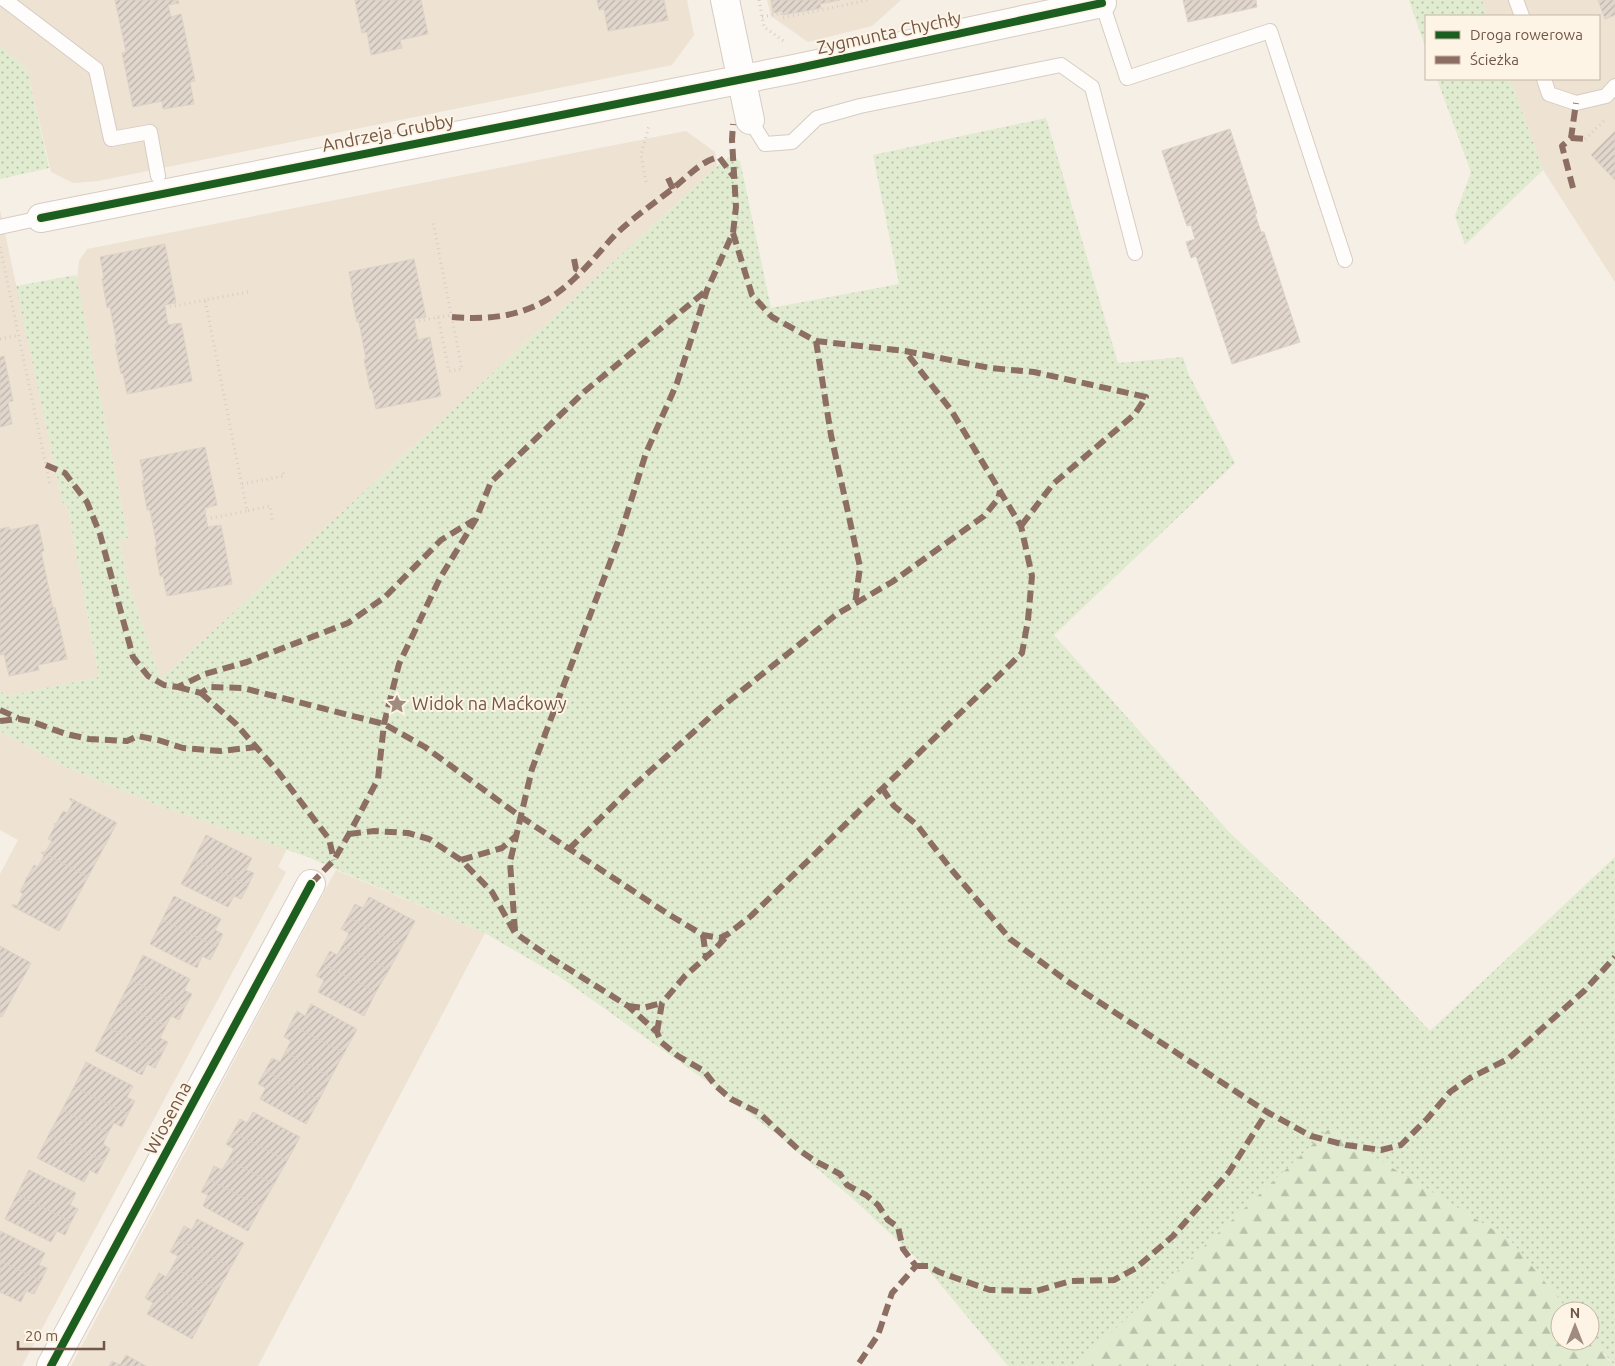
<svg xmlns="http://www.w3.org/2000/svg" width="1615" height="1366" viewBox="0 0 1615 1366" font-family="Ubuntu,sans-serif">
<defs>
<pattern id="grass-dots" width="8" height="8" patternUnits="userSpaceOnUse" patternTransform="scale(1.25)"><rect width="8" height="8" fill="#e0ebd0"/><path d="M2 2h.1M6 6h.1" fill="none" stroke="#bac1ab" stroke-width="1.8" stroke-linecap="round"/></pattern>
<pattern id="forest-firs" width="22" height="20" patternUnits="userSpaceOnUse" patternTransform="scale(1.25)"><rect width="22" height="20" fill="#e0ebd0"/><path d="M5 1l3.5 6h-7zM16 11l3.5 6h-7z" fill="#bac1ab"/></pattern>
<pattern id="building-hatch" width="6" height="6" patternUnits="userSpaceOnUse" patternTransform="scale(1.25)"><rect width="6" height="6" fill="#e1d7cd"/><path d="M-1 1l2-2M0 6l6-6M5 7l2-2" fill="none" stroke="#bbb1a8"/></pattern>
</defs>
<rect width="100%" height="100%" fill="#f5efe5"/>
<g fill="#eee2d2">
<polygon points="0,0 687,0 694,35 672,65 98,181 73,183 51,172 27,69 0,46"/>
<polygon points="767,0 901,0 872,26 808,42 771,16"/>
<polygon points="1482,0 1615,0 1615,282 1543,170 1510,79 1599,79 1599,16 1487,16"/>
<polygon points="686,131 715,152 717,166 161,679 128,584 119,540 128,538 77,281 79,261 87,249"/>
<polygon points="0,210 63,504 67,503 99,677 7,696 0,691"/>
<polygon points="0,731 66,767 160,806 287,849 278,867 286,872 22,1366 0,1366 0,874 18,840 0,830"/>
<polygon points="336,870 485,933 258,1366 71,1366"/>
</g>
<g fill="url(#grass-dots)">
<polygon points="1409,0 1482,0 1487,16 1426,16 1426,49"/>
<polygon points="0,46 27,69 49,168 0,179"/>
<polygon points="1437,79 1510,79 1543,170 1465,245 1455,216 1471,172"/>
<polygon points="1046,118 1118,363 1183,357 1188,373 1235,463 1054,635 1229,832 1366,962 1430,1031 1615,857 1615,1366 1590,1337 1590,1311 1569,1311 1510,1240 1329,1129 1076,1366 1008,1366 926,1267 851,1197 776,1134 718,1089 560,977 485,933 308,857 160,806 66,767 0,731 0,691 7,696 99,677 67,503 63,504 16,286 76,275 128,538 119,540 128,584 161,679 717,166 731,156 740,161 771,308 899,284 873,155"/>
</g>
<polygon fill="url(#forest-firs)" points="1329,1129 1510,1240 1569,1311 1560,1311 1560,1341 1590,1341 1590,1337 1614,1366 1076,1366"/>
<g fill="url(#building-hatch)" stroke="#ddd2c8">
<polygon points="115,0 178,0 179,3 168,5 171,17 181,14 195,81 190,82 194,104 163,109 162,101 133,107 122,53 126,52"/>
<polygon points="355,0 421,0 428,34 400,40 402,48 371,55 367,32 362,33"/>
<polygon points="597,0 664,0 668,20 608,31 604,9 599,10"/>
<polygon points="771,0 840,0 820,4 821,8 783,15 782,11 773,13"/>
<polygon points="1183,0 1256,0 1257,7 1188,22"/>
<polygon points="1598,0 1615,0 1615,15 1605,19"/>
<polygon points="1230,129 1257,213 1255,214 1261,232 1264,232 1300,342 1232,364 1196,256 1191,258 1186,242 1195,239 1191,225 1187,226 1162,151"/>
<polygon points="1615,131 1615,180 1591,155"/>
<polygon points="165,244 176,303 164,305 165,308 168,325 181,323 192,381 127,394 123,373 121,374 115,344 117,344 110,307 107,308 102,279 104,278 100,257"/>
<polygon points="414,259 426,317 414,319 418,340 430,337 441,396 376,409 372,389 370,389 364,359 366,359 359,322 357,322 351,293 353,292 349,272"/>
<polygon points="4,356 13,401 8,402 12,424 0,427 0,357"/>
<polygon points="205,447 217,505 205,508 206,519 208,527 221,525 232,584 167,596 163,576 160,576 155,547 157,546 150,510 147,510 142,481 144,480 140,460"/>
<polygon points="38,524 44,551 41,552 53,608 55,607 67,659 38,665 39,670 9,676 4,654 0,655 0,529 9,527 10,530"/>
<polygon points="70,798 117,823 88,877 42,852 45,852 52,841 48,839 55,826 54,825 55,823 56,824 63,811 67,813 73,802 70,800"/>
<polygon points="206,835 252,858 246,870 254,873 248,886 194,859"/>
<polygon points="42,852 88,877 59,931 12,906 13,904 17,906 23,894 20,892 26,880 26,877 27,878 34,865 38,867 44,855 41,853"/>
<polygon points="194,859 248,886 241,899 234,896 228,907 181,884"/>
<polygon points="174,896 221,919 215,930 223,934 217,947 162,920"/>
<polygon points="369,897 415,921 402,946 348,917 355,904 363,908"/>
<polygon points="348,917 402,946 389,970 343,945 349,933 341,929"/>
<polygon points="162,920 217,947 210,960 202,956 197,968 150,944"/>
<polygon points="343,945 389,970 376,992 323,964 330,951 337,955"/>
<polygon points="0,946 31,963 2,1017 0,1016"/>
<polygon points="143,955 190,979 184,990 192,994 185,1007 131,980"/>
<polygon points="323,964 376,992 364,1016 318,992 324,980 316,976"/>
<polygon points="131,980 185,1007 179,1020 171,1016 166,1026 119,1003"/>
<polygon points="119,1003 166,1026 160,1038 168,1042 162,1054 107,1027"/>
<polygon points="311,1004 357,1029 344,1053 290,1024 297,1011 305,1016"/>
<polygon points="290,1024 344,1053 331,1077 285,1052 291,1041 284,1037"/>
<polygon points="107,1027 162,1054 155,1068 147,1064 142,1075 95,1051"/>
<polygon points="285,1052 331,1077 319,1100 265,1071 272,1058 280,1062"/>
<polygon points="86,1062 133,1086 127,1097 135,1101 128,1114 74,1087"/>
<polygon points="265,1071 319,1100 306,1124 260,1099 266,1088 258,1084"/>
<polygon points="74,1087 128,1114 122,1127 114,1123 108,1133 62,1110"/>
<polygon points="62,1110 108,1133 103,1144 110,1149 104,1161 49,1134"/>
<polygon points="253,1112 300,1137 287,1161 233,1132 240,1119 247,1123"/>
<polygon points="233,1132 287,1161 274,1184 228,1160 234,1149 226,1144"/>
<polygon points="49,1134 104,1161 97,1174 90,1170 84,1182 37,1158"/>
<polygon points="228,1160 274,1184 261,1207 208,1179 214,1166 222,1170"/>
<polygon points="29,1170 76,1193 70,1205 78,1209 71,1222 17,1194"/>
<polygon points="208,1179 261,1207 248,1231 203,1206 208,1195 201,1192"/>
<polygon points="17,1194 71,1222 65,1235 57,1231 51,1242 5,1219"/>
<polygon points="197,1219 244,1243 231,1267 177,1239 184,1226 192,1230"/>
<polygon points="0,1231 45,1253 39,1265 47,1268 41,1281 0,1261"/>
<polygon points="177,1239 231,1267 218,1291 172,1267 178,1256 170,1252"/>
<polygon points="0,1261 41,1281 34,1294 26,1291 21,1302 0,1292"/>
<polygon points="172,1267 218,1291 205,1315 152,1286 159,1273 166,1277"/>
<polygon points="152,1286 205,1315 192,1339 147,1314 153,1303 145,1298"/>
<polygon points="126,1355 146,1366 109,1366 112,1361 120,1365"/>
</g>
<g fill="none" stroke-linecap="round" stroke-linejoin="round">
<defs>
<g id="lane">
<polyline points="5,0 96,69 111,139 150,132 158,176"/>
<polyline points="1516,0 1522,16"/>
<polyline points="1102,3 1127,78 1270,31 1345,260"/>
<polyline points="1544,79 1549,94 1576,103 1606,96 1615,86"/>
<polyline points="750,120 765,144 792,142 817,118 860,106 1061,65 1092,87 1135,253"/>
<polyline points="0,227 41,218"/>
</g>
<g id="street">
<polyline points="725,0 750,120"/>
<polyline points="41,218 794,69 1102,3"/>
<polyline points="51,1366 311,884"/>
</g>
</defs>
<use href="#lane" stroke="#d6ccc4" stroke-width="16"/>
<use href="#street" stroke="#d6ccc4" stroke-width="30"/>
<g stroke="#d6cec8" stroke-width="3" stroke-dasharray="1 4" stroke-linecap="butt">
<polyline points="759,0 764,27 785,42"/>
<polyline points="762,17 781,13 783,18 868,0"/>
<polyline points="1585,139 1606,119"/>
<polyline points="646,182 641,155 649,126"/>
<polyline points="0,247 50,485"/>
<polyline points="248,292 205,300 247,511 270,506 273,523"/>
<polyline points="165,308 205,300"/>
<polyline points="438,317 452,315"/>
<polyline points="414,322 438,317 449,371 462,369 433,222"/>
<polyline points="0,339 19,335"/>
<polyline points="242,484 284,476 283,471"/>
<polyline points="206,519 247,511"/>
</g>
<use href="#lane" stroke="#fefdfb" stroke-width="14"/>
<use href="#street" stroke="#fefdfb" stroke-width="28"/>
<g stroke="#8d6e63" stroke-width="6" stroke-dasharray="12 6" stroke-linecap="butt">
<polyline points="1571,138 1585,139"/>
<polyline points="668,178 673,189"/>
<polyline points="1573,188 1562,146 1571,138 1576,103"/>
<polyline points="733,233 752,295 772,317 816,341 905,351 990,368 1034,372 1146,397 1135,414 1053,484 1021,526"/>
<polyline points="574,259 576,269 582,271"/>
<path d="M452 317C502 321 540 313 577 276 590 264 601 250 613 237 631 219 652 205 672 189 687 178 700 161 719 157L734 177"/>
<polyline points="816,341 831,435 860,567 855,604"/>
<polyline points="46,465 65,473 87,502 100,534 133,657 148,676 164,685 178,687 205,674 247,662 348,623 385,597 441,540 474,520"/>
<polyline points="178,687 201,693 210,687 243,688 384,724 425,747 521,817 668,914 703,935 720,938 728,934 751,916 1022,653 1028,620 1032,576 1021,526 951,410 905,351"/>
<polyline points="201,693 236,724 279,773 329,839 334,860"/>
<polyline points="0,710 18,718"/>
<polyline points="0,721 19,719 30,721 66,734 89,739 127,741 138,736 158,740 183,748 221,751 256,747"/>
<polyline points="882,788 894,806 917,825 951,869 1010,939 1067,981 1267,1112 1311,1136 1346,1145 1381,1150 1401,1145 1427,1119 1450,1092 1470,1078 1508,1059 1584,991 1615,957"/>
<polyline points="349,834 374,831 408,833 429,839 461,860 492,892 515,933 551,958 628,1006 657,1032 661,1042 678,1056 704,1071 716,1086 731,1099 759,1113 799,1150 815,1161 840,1174 847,1185 866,1195 878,1205 888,1220 898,1227 903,1249 916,1266 892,1293 878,1335 857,1366"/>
<polyline points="569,849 628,791 719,709 837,614 892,582 984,516 998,499 1000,491"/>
<polyline points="461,860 502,848 517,835"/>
<polyline points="311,884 334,860 349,834 378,779 384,724 399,664 440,578 476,519 491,482 584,392 707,290"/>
<polyline points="515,931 510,862 532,769 620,536 646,453 677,383 707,290 733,233 736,207 732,140 733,124"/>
<polyline points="703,935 706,957"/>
<polyline points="628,1006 643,1008 662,1003"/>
<polyline points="657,1032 662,1003 685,976 714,950 727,936"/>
<polyline points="916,1266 928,1266 939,1272 990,1290 1036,1291 1071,1281 1114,1280 1136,1268 1173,1236 1229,1172 1267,1112"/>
</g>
<defs>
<g id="cycleway">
<polyline points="41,218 794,69 1102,3"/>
<polyline points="51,1366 311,884"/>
</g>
</defs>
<use href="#cycleway" stroke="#fef4e5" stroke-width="11"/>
<use href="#cycleway" stroke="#1b5e20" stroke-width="8"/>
</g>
<defs>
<symbol id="sight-bare" viewBox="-9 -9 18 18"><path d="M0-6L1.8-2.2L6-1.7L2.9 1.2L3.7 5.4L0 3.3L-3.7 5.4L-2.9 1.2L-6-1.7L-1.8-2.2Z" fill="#9f8c7f" stroke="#fef4e5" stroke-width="2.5" paint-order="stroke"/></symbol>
</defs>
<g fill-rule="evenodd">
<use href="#sight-bare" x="383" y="690" width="28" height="28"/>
</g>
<g text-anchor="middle" stroke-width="4" stroke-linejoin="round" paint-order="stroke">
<g font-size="18" fill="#705648" stroke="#fef4e5">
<text transform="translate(889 33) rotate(-12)" y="6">Zygmunta Chychły</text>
<text transform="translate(388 133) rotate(-11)" y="6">Andrzeja Grubby</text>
<text transform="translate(168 1118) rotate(-62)" y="6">Wiosenna</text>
</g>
<g font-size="18" fill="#705648" stroke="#fef4e5" text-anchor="start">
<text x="412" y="710">Widok na Maćkowy</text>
</g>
</g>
<rect x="1425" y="15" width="175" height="65" fill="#fef4e5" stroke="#c5b5a6"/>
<rect x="1435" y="31" width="25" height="8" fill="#1b5e20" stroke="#c5b5a6"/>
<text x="1470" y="40" font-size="15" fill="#705648">Droga rowerowa</text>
<rect x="1435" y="56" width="25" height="8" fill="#8d6e63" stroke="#c5b5a6"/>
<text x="1470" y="65" font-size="15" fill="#705648">Ścieżka</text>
<g transform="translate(1575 1326)"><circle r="24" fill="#fef4e5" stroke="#c5b5a6"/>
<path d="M0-4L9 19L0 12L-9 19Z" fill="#9f8c7f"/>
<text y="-8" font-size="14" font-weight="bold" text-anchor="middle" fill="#705648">N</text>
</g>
<path d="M18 1341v8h86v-8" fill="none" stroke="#705648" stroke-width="2.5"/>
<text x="25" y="1341" font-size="15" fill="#705648" stroke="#fef4e5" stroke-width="4" paint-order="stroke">20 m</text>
</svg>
